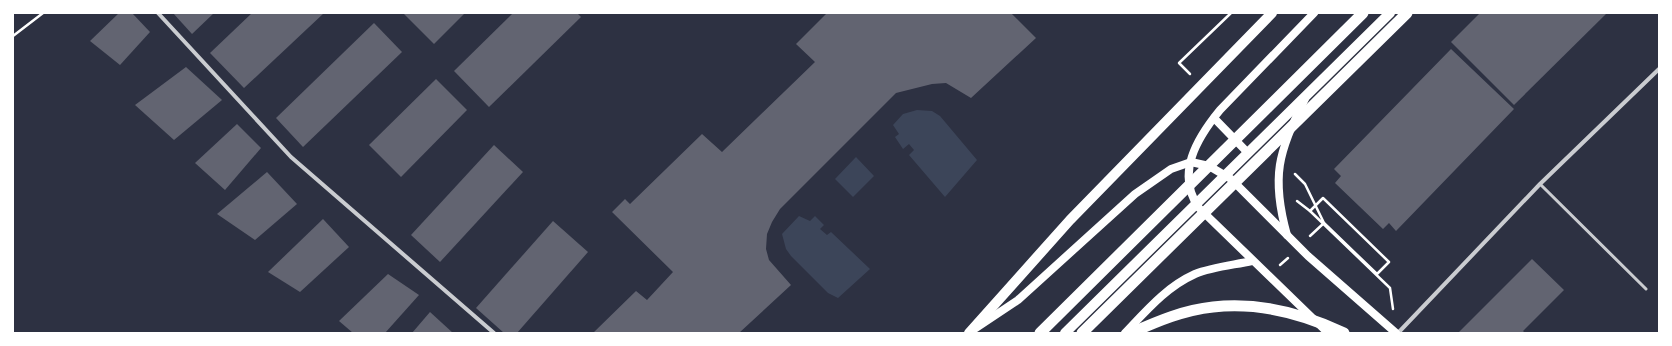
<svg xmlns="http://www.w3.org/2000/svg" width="1672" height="346" viewBox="0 0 1672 346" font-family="Poppins,sans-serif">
<rect width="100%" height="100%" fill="#2d3142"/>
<g fill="#3c4559">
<polygon points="917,110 932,111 940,116 977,160 945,197 909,155 914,150 909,144 903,149 895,137 899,134 893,125 903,114"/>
<polygon points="856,157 874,176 853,197 835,179"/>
<polygon points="799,216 810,221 815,216 824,225 820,229 827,235 831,232 870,269 838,298 828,293 791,256 786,249 782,234"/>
</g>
<g fill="#626471">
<polygon points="119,13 132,13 150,32 120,65 90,41"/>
<polygon points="173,13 214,13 192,34"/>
<polygon points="252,13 324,13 244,88 210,53"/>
<polygon points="403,13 465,13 434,44"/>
<polygon points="513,13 577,13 581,17 489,107 454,71"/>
<polygon points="827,13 1011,13 1036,38 971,98 946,83 932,84 896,93 780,209 772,222 767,234 766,249 769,260 791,285 739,333 593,333 636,291 647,300 673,272 612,212 625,199 630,204 702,134 722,152 815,62 796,44"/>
<polygon points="1480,13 1607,13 1514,105 1451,42"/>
<polygon points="374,23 402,52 303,147 276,118"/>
<polygon points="1451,49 1514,109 1396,231 1389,223 1383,229 1335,183 1341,176 1334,169"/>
<polygon points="186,67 222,100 174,140 135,105"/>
<polygon points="436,79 467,110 401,177 369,145"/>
<polygon points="237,124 261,148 225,190 195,163"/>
<polygon points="494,145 523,172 440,262 411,235"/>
<polygon points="267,172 297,204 255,240 217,214"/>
<polygon points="323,219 349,247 300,292 268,272"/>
<polygon points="553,221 588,252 517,333 504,333 476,308"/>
<polygon points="1532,259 1564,290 1523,331 1525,333 1458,333"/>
<polygon points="388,274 419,295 385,333 353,333 339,321"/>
<polygon points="430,312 453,333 412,333"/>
</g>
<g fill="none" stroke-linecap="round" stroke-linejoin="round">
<g stroke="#fff" stroke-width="2.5">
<polyline points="13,36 43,13"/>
<polyline points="1190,74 1179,63 1231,13"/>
<polyline points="1295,174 1305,184 1324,223 1377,274 1389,262 1323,198 1310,211 1390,288 1393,309"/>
<polyline points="1297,201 1310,211"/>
<polyline points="1310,236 1324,223"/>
<polyline points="1280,265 1288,258"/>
</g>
<polyline stroke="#caccd0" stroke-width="3" points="1540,184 1646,289"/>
<g stroke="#caccd0" stroke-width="4">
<polyline points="158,13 291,157 494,333"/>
<polyline points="1398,333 1540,184 1659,69"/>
</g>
<g stroke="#fff" stroke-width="8">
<path d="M1314 13 1220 110C1197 138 1175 174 1199 208L1328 333"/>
<polyline points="1214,118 1248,153"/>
<path d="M1287 235C1271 178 1278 151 1305 99"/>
<polyline points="976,328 1018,300 1135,194 1171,169 1191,162 1209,166 1231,179 1308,256 1396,333"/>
<path d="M1125 333C1146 311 1166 287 1195 274 1212 267 1234 265 1252 261"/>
</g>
<g stroke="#fff" stroke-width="10">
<polyline points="969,333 1070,220 1272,13"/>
<polyline points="1065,333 1390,13"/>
</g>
<g stroke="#fff" stroke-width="11">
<polyline points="1040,333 1363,13"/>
<polyline points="1082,333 1407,13"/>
<path d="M1131 333C1158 321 1184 310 1213 307 1258 302 1304 314 1344 333"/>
</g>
</g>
<rect width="1672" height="346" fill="none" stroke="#ffffff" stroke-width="28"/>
</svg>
